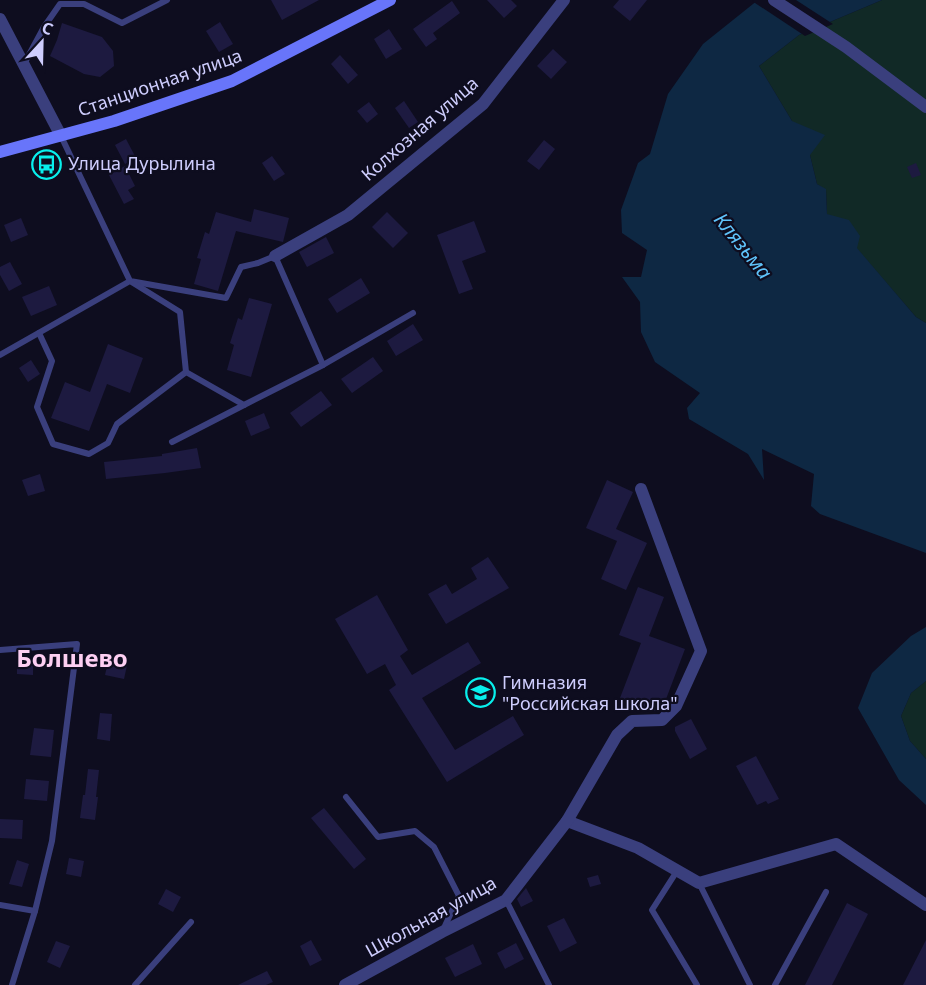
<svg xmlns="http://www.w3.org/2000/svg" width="926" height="985" viewBox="0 0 926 985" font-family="'Noto Sans',sans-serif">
<rect width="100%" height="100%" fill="#0e0d1f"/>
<g fill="#112926">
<polygon points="882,0 926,0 926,323 916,317 827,214 826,190 817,184 810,155 792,121 759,66 799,35"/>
<polygon points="926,681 926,759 910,741 901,716 911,693"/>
</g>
<g fill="#0e2843">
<polygon points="758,0 882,0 799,35 759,66 792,121 825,135 810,155 817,184 826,189 827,214 849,220 860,236 857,248 916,317 926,323 926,553 820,514 811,506 814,474 762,449 764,480 748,454 689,419 687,408 700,393 655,362 641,332 640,302 622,277 641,277 647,250 622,233 621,210 638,163 650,154 668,94 703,44"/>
<polygon points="926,627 926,681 911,693 901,716 910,741 926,759 926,805 899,780 858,708 872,673 911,636"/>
</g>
<polygon fill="#0e0d1f" points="754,0 796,0 833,24 805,36 752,1"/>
<g fill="#1d1a40">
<polygon points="271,0 319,0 282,20"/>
<polygon points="487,0 511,0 517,6 504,18"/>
<polygon points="619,0 647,0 630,21 613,7"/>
<polygon points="452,1 460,13 433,33 437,39 426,47 413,29"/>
<polygon points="220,22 233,44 219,52 206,31"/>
<polygon points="62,23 102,37 113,51 114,66 100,77 84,74 50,56 57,40"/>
<polygon points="389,29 402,49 386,59 374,39"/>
<polygon points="553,49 567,62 551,79 537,66"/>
<polygon points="340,55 358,75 348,84 331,64"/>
<polygon points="404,101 418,122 409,128 395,108"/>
<polygon points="369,102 378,114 367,123 357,111"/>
<polygon points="126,139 136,158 125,164 115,145"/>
<polygon points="544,140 555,149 539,170 527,161"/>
<polygon points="272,156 285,174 274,181 262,163"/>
<polygon points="916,163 921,175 912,178 907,167"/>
<polygon points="125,166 135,186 128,190 134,199 124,204 109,175"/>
<polygon points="254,209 289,218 283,242 236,231 218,291 194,284 201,259 197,258 205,232 209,234 216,212 251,222"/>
<polygon points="387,212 408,233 393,248 372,227"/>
<polygon points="21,218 28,235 11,242 4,225"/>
<polygon points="474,221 486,252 462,261 473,289 459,294 437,235"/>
<polygon points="326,237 334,253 307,267 299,252"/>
<polygon points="10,262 22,284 9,291 0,275 0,267"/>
<polygon points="361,278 370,293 337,313 328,299"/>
<polygon points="49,286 57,305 31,316 22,297"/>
<polygon points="249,298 272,304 251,377 227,370 234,345 230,343 238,318 242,320"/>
<polygon points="413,324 423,340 396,356 387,341"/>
<polygon points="108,344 143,358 130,393 107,384 89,431 51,418 65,382 90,392"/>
<polygon points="373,357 383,371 352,393 341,379"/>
<polygon points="31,360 40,374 28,382 19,368"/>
<polygon points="321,391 332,405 301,427 290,413"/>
<polygon points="264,413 270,428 251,436 245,421"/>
<polygon points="197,448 201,468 165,473 106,479 104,462 162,456 162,454"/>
<polygon points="40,474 45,491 28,496 22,480"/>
<polygon points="607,480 633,492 616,529 647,543 626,590 601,579 617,541 586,528"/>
<polygon points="488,557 509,588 446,624 428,594 446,584 452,594 477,579 471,568"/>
<polygon points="638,587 664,597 649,636 685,649 663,707 658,712 620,698 641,643 619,635"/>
<polygon points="377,595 408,650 400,656 412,675 468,642 481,663 422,698 455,750 513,716 524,735 447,782 389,690 396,685 385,664 367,674 335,619"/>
<polygon points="109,657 128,661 124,679 105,675"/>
<polygon points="17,660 33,660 33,675 17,674"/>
<polygon points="100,713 112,714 110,741 97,739"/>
<polygon points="691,719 707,749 690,759 675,731 675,727"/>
<polygon points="34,728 54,730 51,757 30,755"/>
<polygon points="756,756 779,799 768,804 766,801 757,805 736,766"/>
<polygon points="88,769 99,770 96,797 98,797 95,820 80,818 83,795 85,795"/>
<polygon points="26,779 49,781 47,801 24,799"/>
<polygon points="324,808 366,859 354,869 311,818"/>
<polygon points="0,819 23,820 22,839 0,838"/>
<polygon points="69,858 84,861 81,877 66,874"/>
<polygon points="17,860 29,864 22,887 9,884"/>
<polygon points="598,875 601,884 590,887 587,878"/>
<polygon points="526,888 533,901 521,907 517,899"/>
<polygon points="166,889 181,897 173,912 158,904"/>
<polygon points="847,903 868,914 832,985 805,985"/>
<polygon points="564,918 577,943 560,952 547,926"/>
<polygon points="311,940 322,960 310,966 300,946"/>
<polygon points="926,940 926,985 903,985"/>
<polygon points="56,941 70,946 60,968 47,962"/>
<polygon points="516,943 524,959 505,969 497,953"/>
<polygon points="473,944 482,964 455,977 445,958"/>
<polygon points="267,971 273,982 266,985 238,985"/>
</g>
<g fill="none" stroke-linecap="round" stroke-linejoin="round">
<g stroke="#3a3f7d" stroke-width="6">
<polyline points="24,64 44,27 60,4 84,4 122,23 167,0"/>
<polyline points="61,136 130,281 226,298 241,267 258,263 275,256 323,365"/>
<polyline points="39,333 52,361 37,407 53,444 89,454 108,443 117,424 186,372 244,405 323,365 413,313"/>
<polyline points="0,355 130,281 180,312 186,372"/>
<polyline points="172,442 244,405"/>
<polyline points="0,650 77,644 52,841 35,911 12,985"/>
<polyline points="346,797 378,837 415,831 434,847 459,896 443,930"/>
<polyline points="677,871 652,910 697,985"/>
<polyline points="699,883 750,985"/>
<polyline points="506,900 549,985"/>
<polyline points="0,905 35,911"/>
<polyline points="135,985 191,922"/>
<polyline points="775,985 826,892"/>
</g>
<g stroke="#3a3f7d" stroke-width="12">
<polyline points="0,19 61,136"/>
<polyline points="275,256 348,215 483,104 564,0"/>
<polyline points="567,821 638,848 699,883 836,844 926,905"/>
<polyline points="345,985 442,932 506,900 567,821 617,735 632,721 662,720 676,706 701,651 641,489"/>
</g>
<polyline stroke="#3a3f7d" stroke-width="12" points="774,0 846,47 926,107"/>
<polyline stroke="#6875fa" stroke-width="12" points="0,152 114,121 232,81 390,0"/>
</g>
<defs>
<symbol id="bus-ring" viewBox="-11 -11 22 22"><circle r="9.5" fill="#0e0d1f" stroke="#08efec" stroke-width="1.5"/><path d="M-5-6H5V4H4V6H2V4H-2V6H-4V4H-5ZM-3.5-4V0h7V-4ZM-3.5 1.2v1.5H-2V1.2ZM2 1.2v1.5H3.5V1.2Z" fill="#08efec"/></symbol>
<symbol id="school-ring" viewBox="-11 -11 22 22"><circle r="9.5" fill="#0e0d1f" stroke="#08efec" stroke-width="1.5"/><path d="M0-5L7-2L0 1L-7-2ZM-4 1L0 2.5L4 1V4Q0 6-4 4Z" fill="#08efec"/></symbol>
</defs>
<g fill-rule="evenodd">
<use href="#bus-ring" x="30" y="148" width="33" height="33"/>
<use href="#school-ring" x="464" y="676" width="33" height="33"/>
</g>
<g text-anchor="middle" stroke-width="4.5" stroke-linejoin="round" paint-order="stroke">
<g font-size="18" fill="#cecdfd" stroke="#0e0d1f">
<text transform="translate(160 83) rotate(-19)" y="6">Станционная улица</text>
<text transform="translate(420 129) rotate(-41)" y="6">Колхозная улица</text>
<text transform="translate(431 917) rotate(-29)" y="6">Школьная улица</text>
</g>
<g font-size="18" fill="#cecdfd" stroke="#0e0d1f" text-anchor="start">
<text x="68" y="170">Улица Дурылина</text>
<text x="502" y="689">Гимназия<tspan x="502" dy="21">"Российская школа"</tspan></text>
</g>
<g font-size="20" font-style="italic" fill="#5fc3fa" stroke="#0e0d1f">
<text transform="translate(743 246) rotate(51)" y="7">Клязьма</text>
</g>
<g font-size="24" font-weight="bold" fill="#fdcff2" stroke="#0e0d1f">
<text x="72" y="667">Болшево</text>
</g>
</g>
<g transform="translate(42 42) rotate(22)" stroke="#0e0d1f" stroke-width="4.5" paint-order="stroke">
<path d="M0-4.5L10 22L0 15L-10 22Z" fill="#cecdfd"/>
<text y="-9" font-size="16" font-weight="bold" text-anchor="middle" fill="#cecdfd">С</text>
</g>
</svg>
